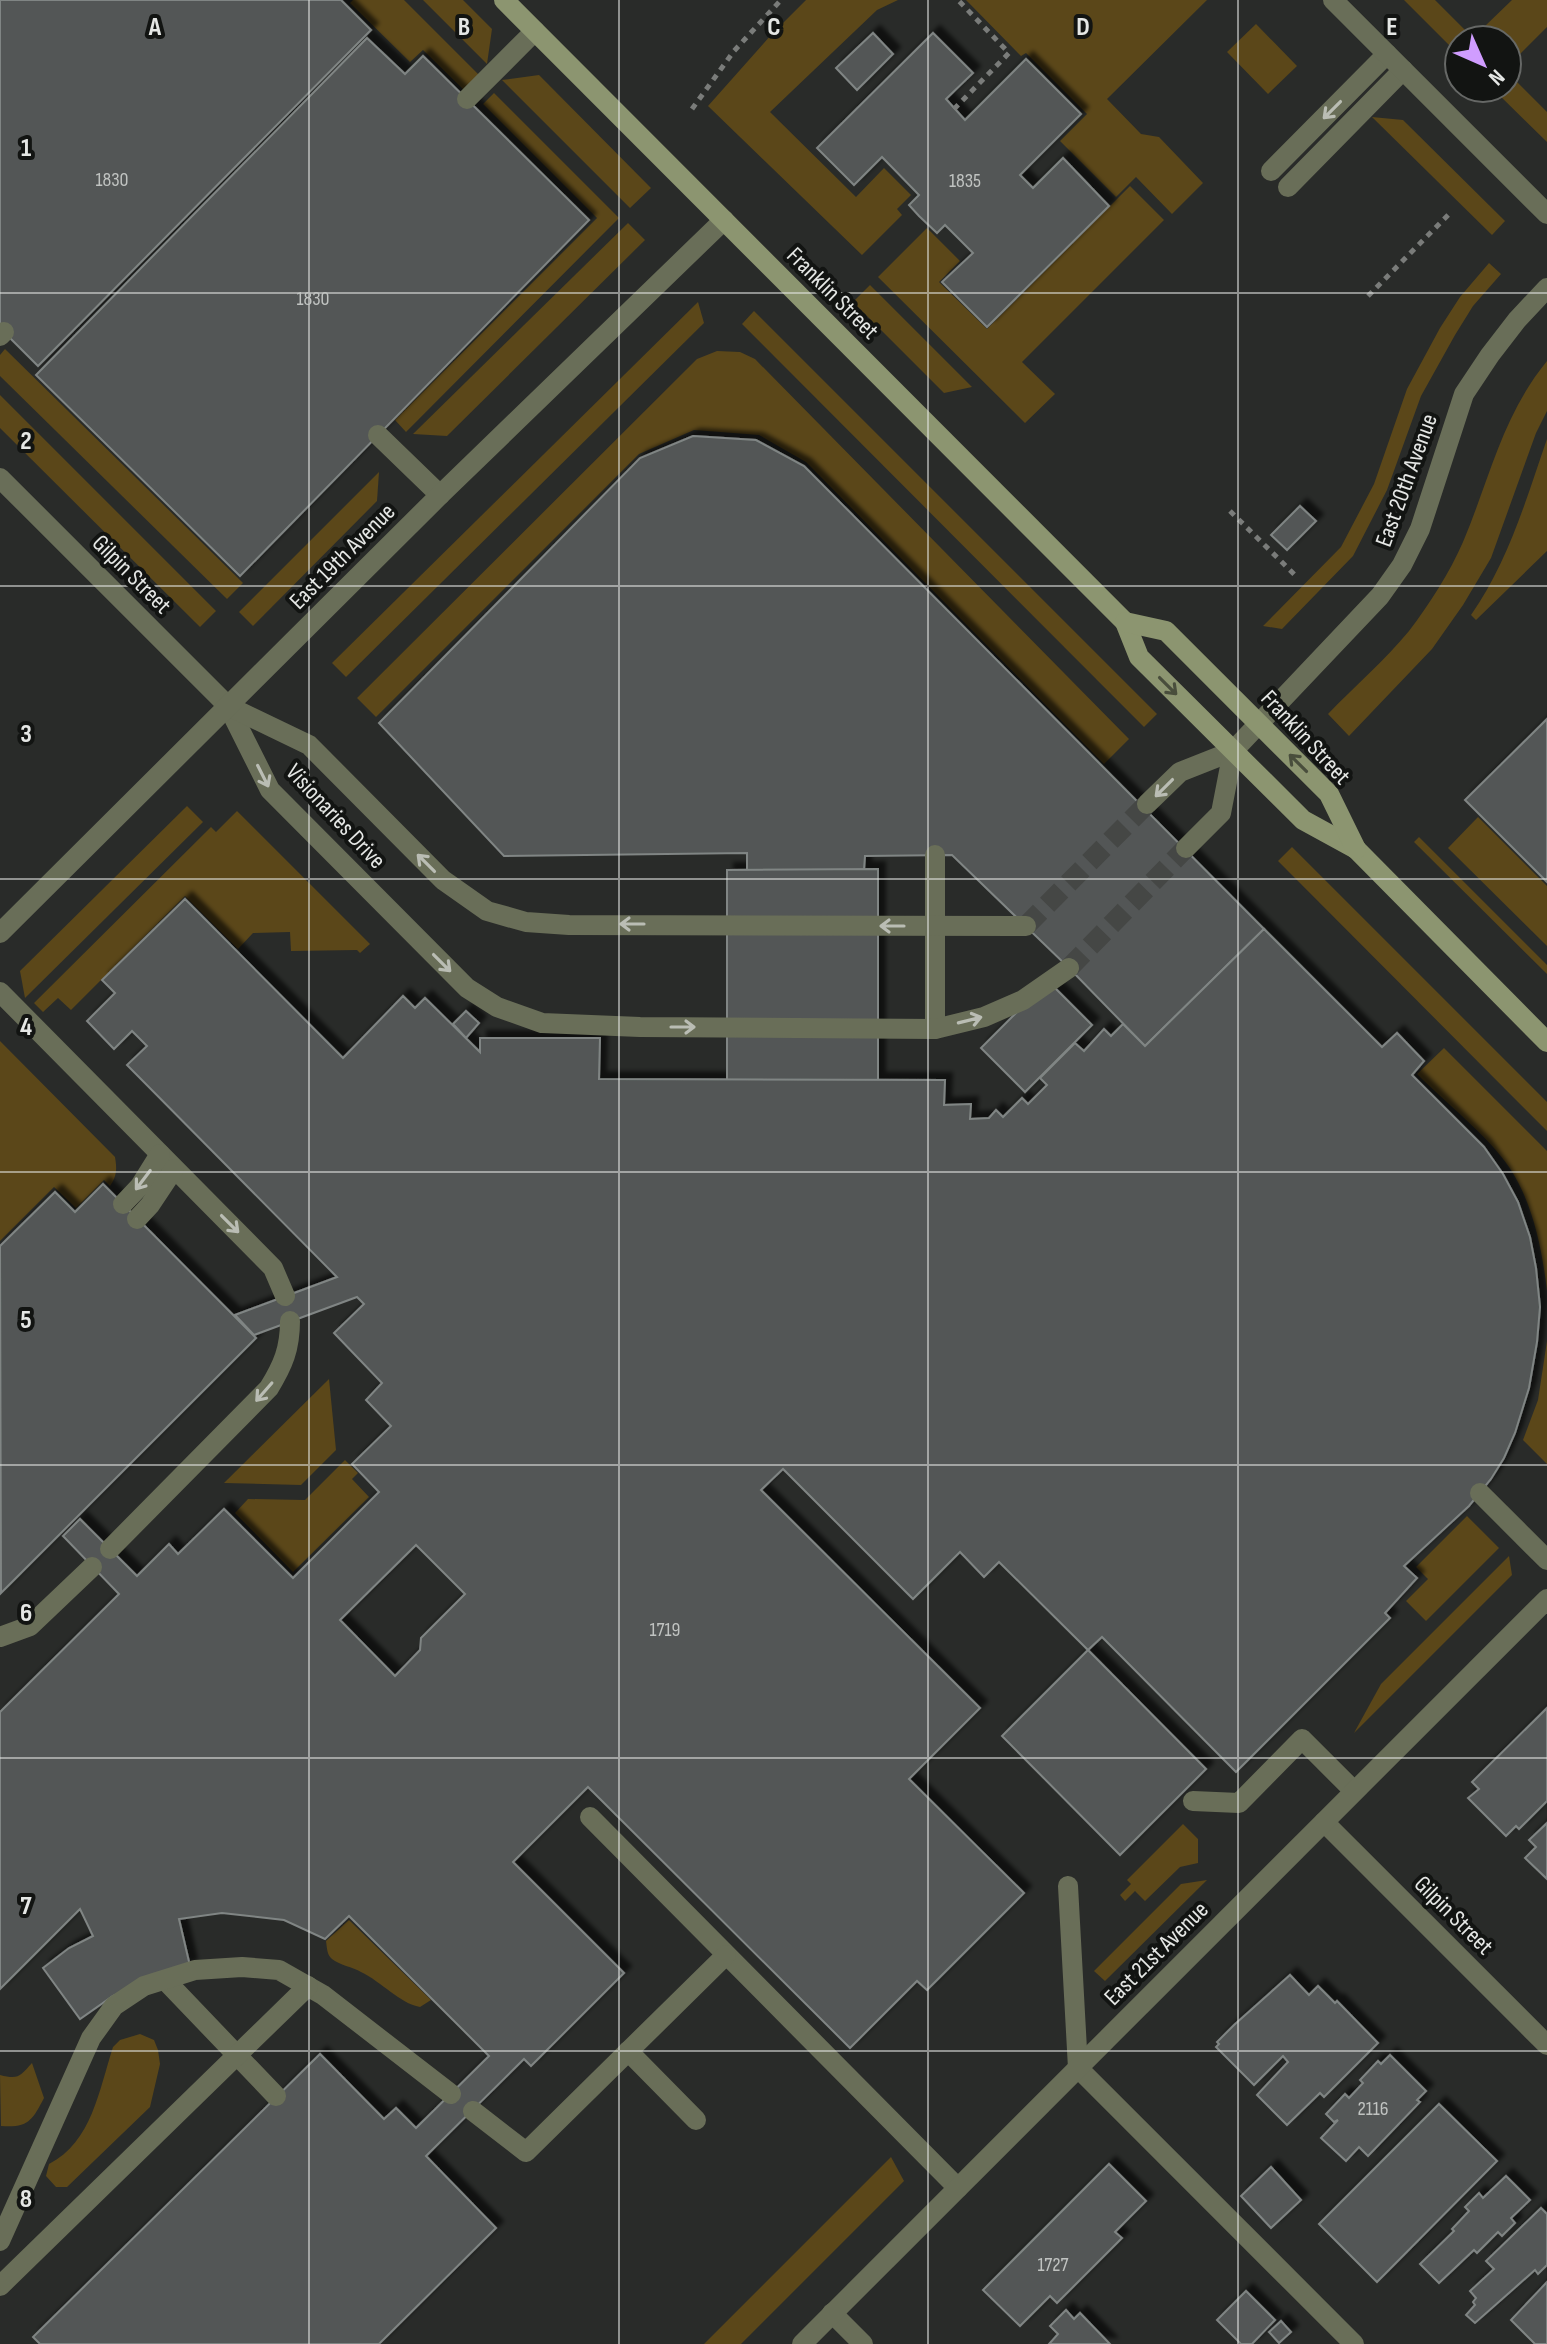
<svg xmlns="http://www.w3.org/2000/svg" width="1547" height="2344" viewBox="0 0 1547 2344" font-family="'Sofia Sans Condensed',sans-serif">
<defs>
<filter id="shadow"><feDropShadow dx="7" dy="-7" stdDeviation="2" flood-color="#0009"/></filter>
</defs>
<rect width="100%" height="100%" fill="#292b29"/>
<g fill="#5b4719">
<polygon points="353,0 404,0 480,76 465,91 423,50 410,62 350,3"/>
<polygon points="423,0 463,0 492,29 487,64"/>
<polygon points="806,0 898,0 877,10 770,112 856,197 884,168 911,195 897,209 902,215 862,255 708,106 771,35"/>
<polygon points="966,0 1207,0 1107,99 1141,134 1159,137 1203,183 1172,214 1136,177 1116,197 1060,141 1087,114 1026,53 1021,56"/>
<polygon points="1404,0 1435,0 1475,40 1459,40 1459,55"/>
<polygon points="1512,0 1547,0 1547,27 1515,59 1507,51 1507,40 1496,40 1484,27"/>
<polygon points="1256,24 1297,66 1268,94 1227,52"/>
<polygon points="1507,72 1547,112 1547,142 1492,88 1507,88"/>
<polygon points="539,75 651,188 630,208 502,80"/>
<polygon points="494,93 619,218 406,432 395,420 597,218 483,104"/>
<polygon points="1372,117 1403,120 1505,221 1492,235"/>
<polygon points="1130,186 1164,220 1022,362 1055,394 1025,423 878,277 927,228 960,261 939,282 987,329"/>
<polygon points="628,223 645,240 447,436 413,434"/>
<polygon points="1489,263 1501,274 1473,306 1455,335 1421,396 1387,490 1353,556 1282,629 1263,626 1341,547 1374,484 1407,389 1440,328 1460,297"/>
<polygon points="870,285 972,387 944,393 853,302"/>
<polygon points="698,302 704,323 346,677 332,663"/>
<polygon points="754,311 1157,714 1144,727 742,324"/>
<polygon points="5,349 243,583 227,599 0,376 0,355"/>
<polygon points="717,351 740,352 755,359 1129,739 1104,764 806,462 759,435 694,430 639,454 376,717 357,698 697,359"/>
<path d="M1547 361V411L1536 433 1491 558 1463 605 1432 649 1349 736 1328 714C1354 687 1385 660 1409 631 1429 605 1450 572 1463 542 1490 478 1502 416 1547 361Z"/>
<polygon points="0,395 216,611 200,627 0,428"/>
<path d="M1547 439V551L1476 620 1471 615C1508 562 1526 500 1547 439Z"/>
<polygon points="379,472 377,501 253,626 239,612"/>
<polygon points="187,806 203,822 25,998 20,971"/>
<polygon points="237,811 370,944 360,953 357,950 291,951 290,932 253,933 238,949 185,896 71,1010 58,998 43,1012 34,1003 211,827 216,832"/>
<polygon points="1478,817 1547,886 1547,946 1448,848"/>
<polygon points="1419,837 1547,965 1547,974 1414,842"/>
<polygon points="1292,847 1547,1102 1547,1131 1278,861"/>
<path d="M0 1041 115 1157C117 1169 117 1176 110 1186L104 1180 76 1208 54 1187 0 1241Z"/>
<path d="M1444 1048 1547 1151V1291C1542 1249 1533 1203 1509 1167 1489 1137 1444 1101 1417 1074Z"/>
<polygon points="1547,1341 1547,1464 1523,1440 1538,1400"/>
<polygon points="329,1379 336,1450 301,1485 224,1483"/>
<polygon points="345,1460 358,1473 352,1479 369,1497 293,1572 235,1513 248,1499 305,1500"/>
<polygon points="1467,1516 1499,1548 1426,1621 1406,1601 1428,1579 1416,1567"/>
<polygon points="1509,1556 1512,1575 1354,1733 1381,1684"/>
<polygon points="1183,1824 1198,1839 1198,1863 1180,1867 1145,1901 1135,1891 1125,1901 1120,1895 1131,1884 1127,1880"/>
<polygon points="1207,1880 1105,1981 1094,1971 1181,1884"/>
<path d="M349 1920 431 2000 420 2007C399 2003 382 1982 361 1972 353 1967 339 1965 332 1959 327 1955 327 1948 326 1941Z"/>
<path d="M140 2034 154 2040 158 2050 160 2064 150 2107 67 2187H56L46 2176 49 2164C92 2142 99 2090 113 2047L120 2040Z"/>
<path d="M32 2063 44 2098C32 2121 28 2128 1 2126L0 2075C19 2080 20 2076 32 2063Z"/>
<polygon points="891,2157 904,2181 741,2344 704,2344"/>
</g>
<g fill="#525756" stroke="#808584" stroke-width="2" fill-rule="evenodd" filter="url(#shadow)">
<polygon points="0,0 341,0 371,30 38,366 0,328"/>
<polygon points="873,33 893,54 857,90 836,68"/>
<polygon points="933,33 973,73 946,99 965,120 1026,59 1081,114 1020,175 1033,188 1063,158 1109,206 987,327 942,282 973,253 945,225 937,233 919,216 909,205 919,195 882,157 854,185 817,148"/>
<polygon points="367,38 405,74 423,56 589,220 240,576 36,375"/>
<polygon points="693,436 756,440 804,466 1264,929 1145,1046 1069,968 952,855 865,856 864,870 747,870 747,853 504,856 379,723 640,458"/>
<polygon points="1300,506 1316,521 1287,550 1271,535"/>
<polygon points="1547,719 1547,882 1465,800"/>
<polygon points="878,869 878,1080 727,1080 727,870"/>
<path d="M185 899 343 1058 403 996 415 1008 425 998 480 1052V1038H600L599 1079 945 1080 944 1105 971 1104 970 1119 989 1118 996 1110 1003 1117 1022 1098 1028 1104 1047 1085 1040 1078 1075 1043 1084 1051 1104 1029 1111 1036 1123 1024 1145 1046 1264 929 1382 1047 1397 1033 1424 1061 1412 1075 1484 1147 1503 1174 1518 1202 1530 1237 1536 1268 1540 1307 1537 1342 1529 1388 1515 1433 1504 1458 1491 1479 1469 1506 1404 1566 1417 1578 1385 1613 1390 1618 1236 1772 1102 1637 1088 1650 999 1562 984 1577 960 1552 913 1599 783 1469 761 1490 980 1708 909 1779 1024 1893 927 1990 917 1981 850 2048 588 1787 513 1862 624 1973 531 2066 524 2059 426 2156 496 2228 379 2344H40L33 2337 320 2054 384 2119 396 2108 416 2128 489 2056 349 1916 325 1939 284 1920 222 1913 179 1919 190 1966 113 1996 80 2019 43 1968 69 1948 93 1936 80 1909 0 1989V1712L119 1594 63 1536 80 1519 137 1576 169 1544 178 1554 224 1509 293 1578 379 1492 352 1464 391 1426 366 1400 382 1383 334 1333 364 1304 357 1297 254 1335 235 1315 337 1277 127 1065 147 1046 132 1031 114 1049 87 1021 115 993 102 980ZM416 1545 465 1594 421 1638 420 1650 395 1676 340 1620Z"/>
<polygon points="1048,981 1092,1025 1025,1092 981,1048"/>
<polygon points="466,1011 479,1023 466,1038 453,1024"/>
<polygon points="103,1184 256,1338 1,1593 0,1246 55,1192 75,1212"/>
<polygon points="1088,1650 1206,1769 1120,1855 1002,1736"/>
<polygon points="1547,1708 1547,1801 1519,1829 1516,1826 1506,1836 1468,1798 1479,1789 1472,1782"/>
<polygon points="1547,1823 1547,1879 1525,1858 1536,1847 1529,1840"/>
<polygon points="1290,1975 1309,1995 1318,1986 1335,2003 1337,2001 1378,2043 1324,2097 1320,2093 1287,2125 1257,2095 1288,2062 1283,2056 1254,2085 1216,2047 1219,2044 1217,2042 1234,2025"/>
<polygon points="1390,2055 1426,2091 1417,2100 1420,2102 1368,2156 1359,2147 1346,2161 1321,2138 1338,2120 1334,2122 1326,2114 1345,2094 1349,2098 1363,2083 1360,2080 1378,2061 1381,2064"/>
<polygon points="1439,2104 1497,2161 1377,2282 1319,2224"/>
<polygon points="1109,2164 1146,2201 1115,2232 1122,2238 1057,2303 1050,2296 1020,2326 983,2290"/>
<polygon points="1271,2167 1301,2200 1271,2228 1241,2196"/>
<polygon points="1506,2176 1530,2200 1511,2218 1515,2223 1502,2236 1498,2232 1477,2253 1474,2250 1439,2283 1420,2264 1454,2231 1452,2229 1469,2211 1465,2207 1479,2193 1483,2198"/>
<polygon points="1541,2208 1547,2214 1547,2265 1538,2274 1535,2270 1475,2323 1466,2315 1475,2305 1473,2302 1476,2298 1470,2291 1494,2269 1486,2261"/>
<polygon points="1547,2282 1547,2344 1535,2344 1511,2320"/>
<polygon points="1246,2291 1275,2320 1252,2344 1241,2344 1217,2320"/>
<polygon points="1066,2310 1074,2319 1080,2313 1110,2344 1049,2344 1058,2334 1050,2326"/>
<polygon points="1281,2321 1291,2332 1279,2343 1269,2332"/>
</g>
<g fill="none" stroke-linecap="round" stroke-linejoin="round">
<g stroke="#454745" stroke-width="20" stroke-dasharray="20 10" stroke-linecap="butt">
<polyline points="1026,926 1147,804"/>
<polyline points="1069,968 1186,848"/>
</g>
<g stroke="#7a7c7a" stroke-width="5" stroke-dasharray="6 6" stroke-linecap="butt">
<polyline points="692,109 734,51 781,0"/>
<polyline points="954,109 1009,53 958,0"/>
<polyline points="1368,296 1452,211"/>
<polyline points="1230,511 1298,578"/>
</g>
<g stroke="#696e58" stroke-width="20">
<polyline points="467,99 535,31"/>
<polyline points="1271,171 1387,54"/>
<polyline points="1288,187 1403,70"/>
<polyline points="0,336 4,332"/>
<polyline points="378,435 440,495"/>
<polyline points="0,992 273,1268 285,1296"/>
<polyline points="935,1029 935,855"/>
<polyline points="123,1204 140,1186 160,1154"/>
<polyline points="137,1219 150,1205 174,1169"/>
<polyline points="1480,1493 1547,1560"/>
<path d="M110 1549 269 1388C283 1365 290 1349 290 1321"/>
<polyline points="0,1637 30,1626 92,1567"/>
<polyline points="1193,1801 1239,1803 1302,1739 1354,1791"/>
<polyline points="590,1817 958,2188"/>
<polyline points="1068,1886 1078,2068 1354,2344"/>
<polyline points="165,1980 276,2096"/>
<polyline points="628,2051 696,2120"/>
<polyline points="473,2111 526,2152 726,1955"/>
<polyline points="0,2241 91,2038 114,2006 144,1986 195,1970 242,1967 279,1970 323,1995 451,2094"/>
<polyline points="0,2286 308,1986"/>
</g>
<g stroke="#696e58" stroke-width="20">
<polyline points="1333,0 1547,214"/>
<polyline points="0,478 228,706 270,790 467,988 497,1007 542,1023 640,1027 935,1029 984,1017 1023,1000 1069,968"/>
<polyline points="228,706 309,745 443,880 487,911 526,922 569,925 1026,926"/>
<polyline points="1147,804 1180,772 1233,751 1380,596 1402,565 1420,529 1464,394 1490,355 1517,320 1547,288"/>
<polyline points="1186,848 1221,813 1233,751"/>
<polyline points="0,933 440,495 724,220"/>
<polyline points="1324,1822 1547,2045"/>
<polyline points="832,2313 863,2344"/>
<polyline points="802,2344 1547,1599"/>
</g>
<g stroke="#8c9570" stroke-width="20">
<polyline points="504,0 1125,622 1139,657 1303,820 1356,849 1547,1042"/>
<polyline points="1125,622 1166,631 1329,794 1356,849"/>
</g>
</g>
<defs><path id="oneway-shaft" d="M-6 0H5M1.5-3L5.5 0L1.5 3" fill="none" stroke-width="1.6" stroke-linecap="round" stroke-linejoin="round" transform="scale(2)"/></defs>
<g stroke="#babdb4">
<use href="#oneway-shaft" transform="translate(1332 110) rotate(135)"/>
<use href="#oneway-shaft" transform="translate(263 776) rotate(63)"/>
<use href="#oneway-shaft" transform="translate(1164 788) rotate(135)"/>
<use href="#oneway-shaft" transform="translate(426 863) rotate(-135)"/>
<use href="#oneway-shaft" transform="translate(632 924) rotate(180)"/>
<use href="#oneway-shaft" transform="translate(892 926) rotate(-180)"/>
<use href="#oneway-shaft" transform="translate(442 963) rotate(45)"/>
<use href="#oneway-shaft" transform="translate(970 1020) rotate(-14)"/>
<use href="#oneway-shaft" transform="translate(683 1027)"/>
<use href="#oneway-shaft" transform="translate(143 1180) rotate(127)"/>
<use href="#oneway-shaft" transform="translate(230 1224) rotate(45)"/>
<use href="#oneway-shaft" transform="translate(264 1392) rotate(131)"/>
</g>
<g stroke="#494e3c">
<use href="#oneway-shaft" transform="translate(1168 686) rotate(45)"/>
<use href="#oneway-shaft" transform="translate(1298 763) rotate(-135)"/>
</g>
<path fill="none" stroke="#e5e7e5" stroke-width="2" stroke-opacity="0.55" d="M309 0V2344M619 0V2344M928 0V2344M1238 0V2344M0 293H1547M0 586H1547M0 879H1547M0 1172H1547M0 1465H1547M0 1758H1547M0 2051H1547"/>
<g text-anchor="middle" stroke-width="8" stroke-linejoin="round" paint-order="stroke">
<g font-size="20" fill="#c0c3c1">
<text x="112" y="186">1830</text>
<text x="965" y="187">1835</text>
<text x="313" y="305">1830</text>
<text x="665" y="1636">1719</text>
<text x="1373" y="2115">2116</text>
<text x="1053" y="2271">1727</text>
</g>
<g font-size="24" fill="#e5e7e5" stroke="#121412">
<text transform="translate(833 293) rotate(45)" y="8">Franklin Street</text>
<text transform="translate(1406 480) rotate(-70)" y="8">East 20th Avenue</text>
<text transform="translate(342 556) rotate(-45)" y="8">East 19th Avenue</text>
<text transform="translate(132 574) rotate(45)" y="8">Gilpin Street</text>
<text transform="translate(1306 737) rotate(47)" y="8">Franklin Street</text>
<text transform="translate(336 816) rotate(47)" y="8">Visionaries Drive</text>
<text transform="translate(1454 1915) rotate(45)" y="8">Gilpin Street</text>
<text transform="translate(1156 1953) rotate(-45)" y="8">East 21st Avenue</text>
</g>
</g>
<g font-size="26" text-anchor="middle" font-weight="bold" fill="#e5e7e5" stroke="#121412" stroke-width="8" stroke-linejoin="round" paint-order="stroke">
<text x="155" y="35">A</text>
<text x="464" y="35">B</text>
<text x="774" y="35">C</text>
<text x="1083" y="35">D</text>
<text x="1392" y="35">E</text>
<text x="26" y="156">1</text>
<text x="26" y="449">2</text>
<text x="26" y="742">3</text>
<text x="26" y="1035">4</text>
<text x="26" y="1328">5</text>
<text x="26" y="1621">6</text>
<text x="26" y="1914">7</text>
<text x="26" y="2207">8</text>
</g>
<g transform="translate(1483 64) rotate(135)"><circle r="38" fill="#121412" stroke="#666866" stroke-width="2"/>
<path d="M0-6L14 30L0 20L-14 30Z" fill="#d09dff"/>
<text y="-12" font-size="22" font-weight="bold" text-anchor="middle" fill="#e5e7e5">N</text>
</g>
</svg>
